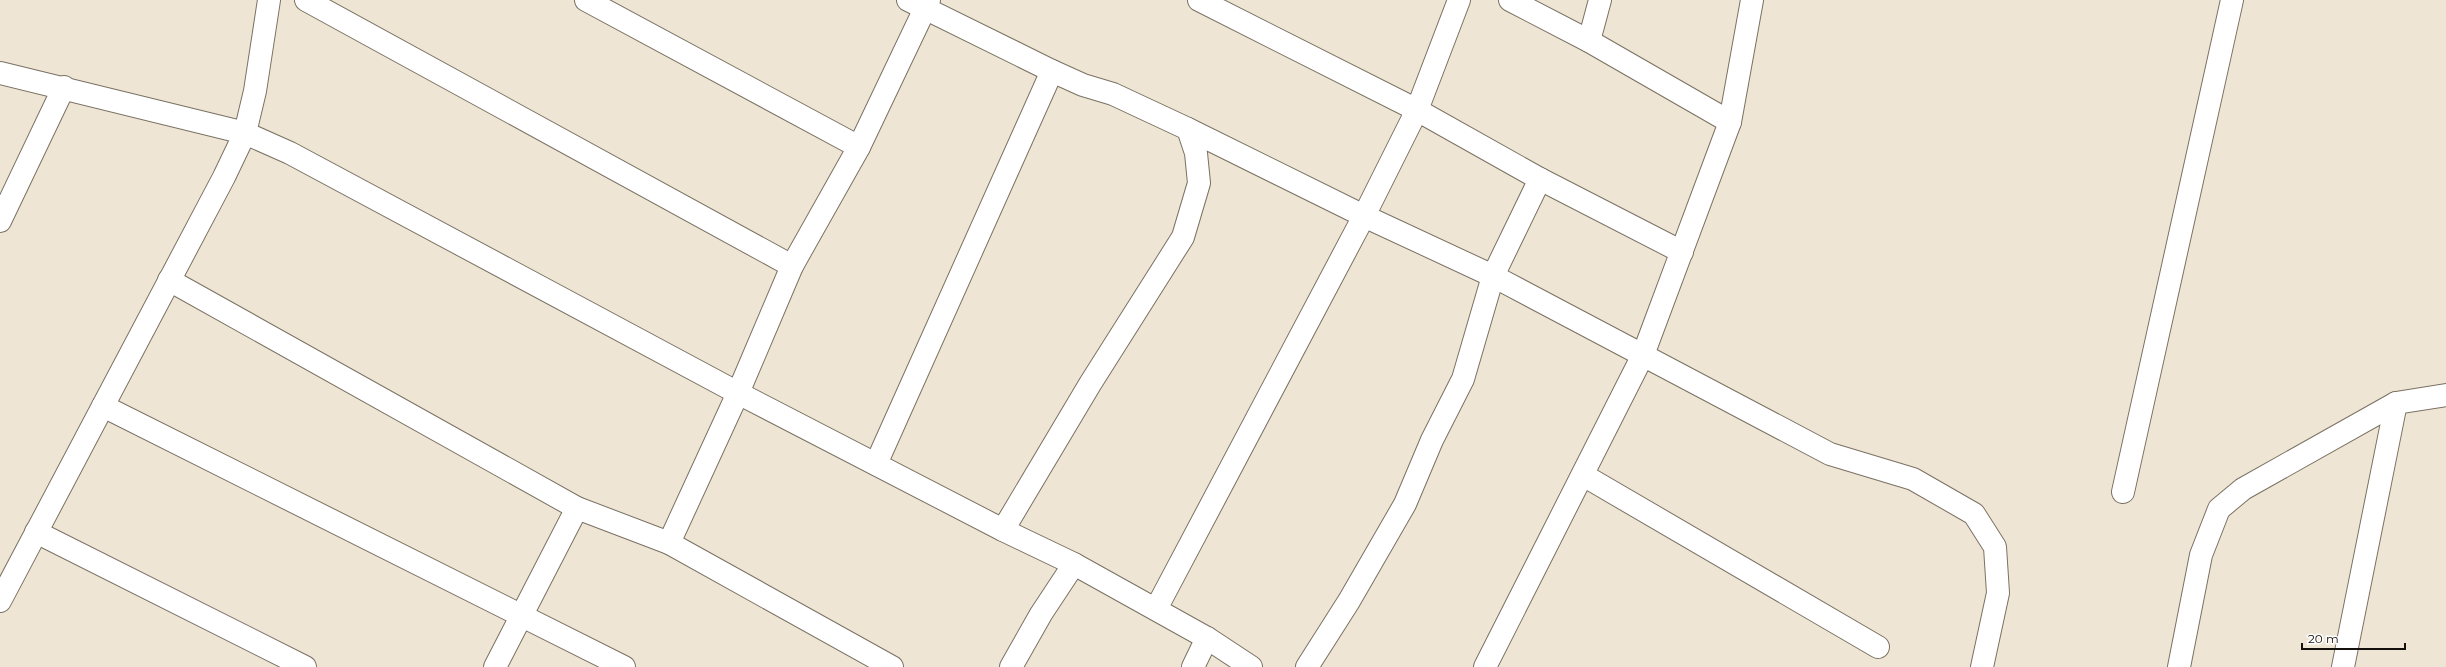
<svg xmlns="http://www.w3.org/2000/svg" width="2446" height="667" viewBox="0 0 2446 667" font-family="Montserrat,sans-serif">
<rect width="100%" height="100%" fill="#efe5d4"/>
<g fill="none" stroke-linecap="round" stroke-linejoin="round">
<defs>
<g id="minor">
<polyline points="306,0 792,266"/>
<polyline points="586,0 859,147"/>
<polyline points="908,0 1052,71 1083,85 1113,94 1188,129 1196,153 1199,183 1183,237 1090,384 1003,530"/>
<polyline points="1199,0 1417,110 1540,179 1682,252"/>
<polyline points="1510,0 1589,41 1730,122"/>
<polyline points="1589,41 1600,0"/>
<polyline points="0,73 245,133 290,153 738,393 1003,530 1074,564 1207,638"/>
<polyline points="1188,129 1364,216 1493,276 1830,454 1913,479 1974,514 1995,547 1998,593 1982,667"/>
<polyline points="0,221 64,87"/>
<polyline points="169,280 577,508 669,543"/>
<polyline points="103,406 624,667"/>
<polyline points="876,464 1052,71"/>
<polyline points="1583,475 1878,647"/>
<polyline points="2123,492 2232,0"/>
<polyline points="36,532 305,667"/>
<polyline points="0,601 224,177 245,133 255,91 269,0"/>
<polyline points="1156,609 1364,216 1417,110 1459,0"/>
<polyline points="495,667 577,508"/>
<polyline points="892,667 669,543 738,393 792,266 859,147 929,0"/>
<polyline points="1011,667 1041,614 1074,564"/>
<polyline points="1193,667 1207,638 1251,667"/>
<polyline points="1307,667 1349,601 1405,504 1432,440 1463,379 1493,276 1540,179"/>
<polyline points="1485,667 1643,355 1730,122 1752,0"/>
<polyline points="2179,667 2201,555 2219,509 2243,489 2396,403 2446,395"/>
<polyline points="2343,667 2396,403"/>
</g>
</defs>
<use href="#minor" stroke="#7a7163" stroke-width="24"/>
<use href="#minor" stroke="#fff" stroke-width="22"/>
</g>
<path d="M2302 643v6h103v-6" fill="none" stroke="#130f0a" stroke-width="2"/>
<text x="2308" y="643" font-size="12" fill="#130f0a" stroke="#ffffff" stroke-width="3" paint-order="stroke">20 m</text>
</svg>
